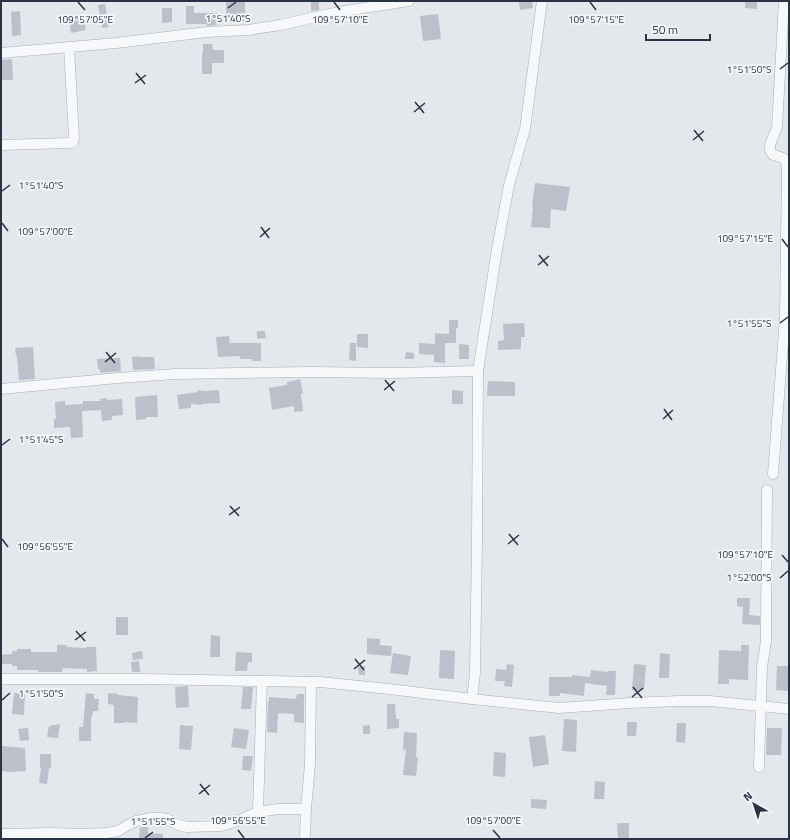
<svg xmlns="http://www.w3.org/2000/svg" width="790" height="840" viewBox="0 0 790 840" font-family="'Titillium Web',sans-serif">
<rect width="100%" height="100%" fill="#e4e7ec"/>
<g fill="#bbc0ca">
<polygon points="226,1 245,1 245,21 238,21 238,17 226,17"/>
<polygon points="311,1 319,1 319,10 311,11"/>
<polygon points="519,1 532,1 533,8 520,10"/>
<polygon points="745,1 757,1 757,9 745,8"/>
<polygon points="105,4 109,27 102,28 98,5"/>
<polygon points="186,6 194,6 194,13 217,13 217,25 207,26 207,24 186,24"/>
<polygon points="162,8 172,8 172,22 162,23"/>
<polygon points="20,11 21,35 12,36 11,12"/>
<polygon points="438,14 441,39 423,41 420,16"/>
<polygon points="83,17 86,30 71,33 69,20"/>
<polygon points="203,44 212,44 213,50 224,50 224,63 212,63 212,74 202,74 202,53 203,53"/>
<polygon points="12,59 13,80 1,80 1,60"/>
<polygon points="535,183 570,187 566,211 551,209 550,228 531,227 533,207 532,207"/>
<polygon points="449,320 458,320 458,328 456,328 456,343 445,343 445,363 434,362 434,355 419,354 419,343 435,344 435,333 449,334"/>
<polygon points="524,323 525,337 521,337 521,349 498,350 498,341 504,340 503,324"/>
<polygon points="257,331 265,331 266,338 257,339"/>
<polygon points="357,334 368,334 368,348 357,347"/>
<polygon points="229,336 230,343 261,343 261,361 252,361 252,359 240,359 240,356 218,357 216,337"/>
<polygon points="350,343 356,343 356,361 349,360"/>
<polygon points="459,344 469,345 469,359 459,359"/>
<polygon points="33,347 35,379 19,380 17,356 16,356 15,348"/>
<polygon points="406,352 414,353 414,359 405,359"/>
<polygon points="139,356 139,357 154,357 155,369 133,370 132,357"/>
<polygon points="120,358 121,371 100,373 100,369 98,369 97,359"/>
<polygon points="300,379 303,393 301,394 303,411 294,412 294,406 272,410 269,388 287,385 287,382"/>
<polygon points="488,381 515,382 515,396 487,396"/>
<polygon points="198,390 205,391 219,390 220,403 202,404 202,405 191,404 191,408 179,409 177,395 198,392"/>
<polygon points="452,390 463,391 463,404 452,404"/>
<polygon points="157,395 158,417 146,417 146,419 136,420 135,397"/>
<polygon points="107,398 107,400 122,399 123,415 112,416 112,420 102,421 101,410 82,411 83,437 71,438 70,427 54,428 54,419 56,419 55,402 65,401 65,405 83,404 83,401 101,401 100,399"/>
<polygon points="737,598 750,598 749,615 760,616 760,625 742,624 743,607 737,606"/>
<rect x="116" y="617" width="12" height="18"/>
<polygon points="211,635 220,636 220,657 210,657"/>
<polygon points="367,638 380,639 380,645 392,646 391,656 367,654"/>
<polygon points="57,645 67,645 66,647 86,648 86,647 96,647 97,671 87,672 87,669 63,668 62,672 38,672 38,670 17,670 17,666 12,666 12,664 1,664 1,655 12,654 12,651 17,651 17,649 31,649 31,652 57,652"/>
<polygon points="741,645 749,645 748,680 729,679 729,684 718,684 719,650 741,651"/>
<polygon points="440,650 455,651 454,679 439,678"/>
<polygon points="142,651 143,659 133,660 132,653"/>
<polygon points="236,652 252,653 252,662 248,662 247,671 235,671"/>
<polygon points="393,653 411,656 408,675 390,673"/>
<polygon points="660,653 670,654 669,678 659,678"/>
<polygon points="139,661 140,672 132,672 131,662"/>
<polygon points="507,664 514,665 512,687 504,686 505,681 495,681 496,669 506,670"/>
<polygon points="634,664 646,665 644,690 632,690"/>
<polygon points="365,666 365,675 359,675 358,667"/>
<polygon points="777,666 789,666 788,691 776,690"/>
<polygon points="591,670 607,672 608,671 616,671 615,695 606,695 607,686 585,683 584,696 560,693 560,696 549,696 549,677 572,677 572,675 590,677"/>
<polygon points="188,686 189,707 176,708 175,687"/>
<polygon points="243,687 253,687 251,709 241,709"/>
<polygon points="14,693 25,694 24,715 12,714"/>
<polygon points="86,693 94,694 94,699 99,699 98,711 93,711 92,717 91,717 91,741 79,741 79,727 83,727"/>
<polygon points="108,693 118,694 118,695 138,697 137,723 124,722 124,723 114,723 114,705 108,704"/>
<polygon points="297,694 304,694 304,723 294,722 294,714 278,713 277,733 267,732 268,702 269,702 269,697 296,699"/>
<polygon points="387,704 395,704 396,719 399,719 399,728 387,729"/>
<polygon points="564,719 577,720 576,752 562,751"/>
<polygon points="627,722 637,722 636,736 627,736"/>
<polygon points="677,723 686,723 685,743 676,742"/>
<polygon points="60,724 58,738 47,737 49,726"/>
<polygon points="180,725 193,726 191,750 179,749"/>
<polygon points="370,725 370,734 363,734 363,726"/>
<polygon points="28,728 29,740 20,741 18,729"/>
<polygon points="234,728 249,730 246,749 231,747"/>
<polygon points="767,728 782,728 781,755 766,755"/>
<polygon points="404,732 417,733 416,757 418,757 416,776 403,775 406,750 403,749"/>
<polygon points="545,735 549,764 533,767 529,737"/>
<polygon points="1,746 25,748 26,771 11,772 1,771"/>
<polygon points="494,752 506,753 505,777 493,776"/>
<polygon points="40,754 51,754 51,768 49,768 47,784 39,783 41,768 40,768"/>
<polygon points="243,756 253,756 251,771 242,770"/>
<polygon points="595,781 605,782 604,799 594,799"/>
<polygon points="531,799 547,800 546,809 531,808"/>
<polygon points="617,823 629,823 629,839 618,839"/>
<polygon points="140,827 148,827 148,833 163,834 163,839 139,839"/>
</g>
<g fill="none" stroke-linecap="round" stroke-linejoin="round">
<defs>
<g id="minor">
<polyline points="542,1 525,129 509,185 497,249 478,371 477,541 475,673 472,699 559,708 630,703 679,701 710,701 789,709"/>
<polyline points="1,53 116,43 207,32 248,30 280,25 316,17 344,11 409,1"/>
<path d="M1 145 69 143C72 143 74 142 74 138L69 47"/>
<polyline points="1,389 118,378 175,374 312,372 393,373 478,371"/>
<path d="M773 474 785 318 787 171C786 157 785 158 773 155 765 146 775 136 777 127L784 1"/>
<polyline points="1,679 144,679 320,682 389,689 472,699"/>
<polyline points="759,767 762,667 766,641 766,627 767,490"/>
<polyline points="258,812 278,809 306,809"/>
<polyline points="1,834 52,833 79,834 107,833 118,831 128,825 136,821 152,818 161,818 167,819 178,825 187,827 221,826 237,821 258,812 262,681"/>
<polyline points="305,836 306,809 310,764 311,682"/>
</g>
</defs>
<use href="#minor" stroke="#a9aeb7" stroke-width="11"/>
<use href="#minor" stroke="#f7f8fa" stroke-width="10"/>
</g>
<path fill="none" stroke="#2b3445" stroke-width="1.5" d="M78 2 85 10M334 2 340 10M590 2 596 10M228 8 236 2M780 69 788 63M136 73 145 84M135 83 146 75M415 102 424 113M414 112 425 103M694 130 703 141M693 140 704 131M2 191 10 185M2 223 8 231M261 227 269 238M260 237 270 228M782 239 788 247M539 255 548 266M538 265 549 256M780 323 788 317M106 352 115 363M105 362 116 353M385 380 394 391M384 390 395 381M664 409 672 420M663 419 673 410M2 445 10 439M230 506 239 516M229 515 240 507M509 534 518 545M2 539 8 547M508 544 519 535M782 555 788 562M780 578 788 571M76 631 85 641M75 640 86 632M355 659 364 670M354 669 365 660M633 687 642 698M632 697 643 688M2 700 10 693M200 784 209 795M199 794 210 785M238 830 244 838M493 830 500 838M145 838 153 832"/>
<g font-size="10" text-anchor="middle" fill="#2b3445" stroke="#f4f6f9" stroke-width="3.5" stroke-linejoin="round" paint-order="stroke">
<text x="228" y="22">1°51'40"S</text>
<text x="596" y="23">109°57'15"E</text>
<text x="85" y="23">109°57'05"E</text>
<text x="340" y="23">109°57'10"E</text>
<text x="749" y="73">1°51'50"S</text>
<text x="41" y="189">1°51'40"S</text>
<text x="45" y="235">109°57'00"E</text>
<text x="745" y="242">109°57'15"E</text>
<text x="749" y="327">1°51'55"S</text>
<text x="41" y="443">1°51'45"S</text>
<text x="45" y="550">109°56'55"E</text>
<text x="745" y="558">109°57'10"E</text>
<text x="749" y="581">1°52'00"S</text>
<text x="41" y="697">1°51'50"S</text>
<text x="238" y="824">109°56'55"E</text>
<text x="493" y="824">109°57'00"E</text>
<text x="153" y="825">1°51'55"S</text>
</g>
<rect width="790" height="840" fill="none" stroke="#2b3445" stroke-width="4"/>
<g transform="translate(754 804) rotate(321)" stroke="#f4f6f9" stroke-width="3" paint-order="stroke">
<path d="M0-3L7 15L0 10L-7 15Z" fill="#2b3445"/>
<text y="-6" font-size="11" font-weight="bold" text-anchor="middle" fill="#2b3445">N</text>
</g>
<path d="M646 34v6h64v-6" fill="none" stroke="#2b3445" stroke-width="2"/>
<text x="652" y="34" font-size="12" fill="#2b3445" stroke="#f4f6f9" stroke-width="3" paint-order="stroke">50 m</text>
</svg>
